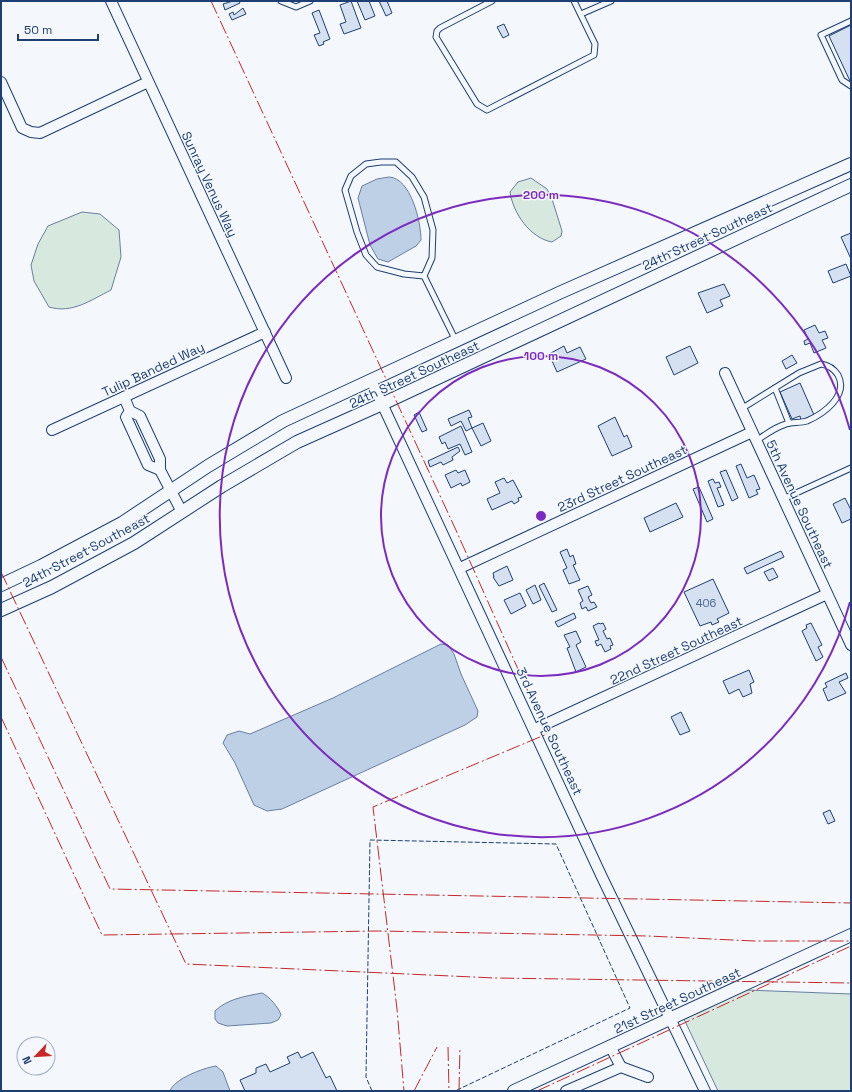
<svg xmlns="http://www.w3.org/2000/svg" width="852" height="1092" viewBox="0 0 852 1092" font-family="'Space Grotesk',sans-serif">
<rect width="100%" height="100%" fill="#f4f7fb"/>
<g fill="#d7e8df" stroke="#687fa3">
<path d="M531 178 547 189 552 199 562 231 561 236 552 242C530 238 513 213 510 192L518 182Z"/>
<path d="M82 212 100 214 119 230 121 257 111 290C91 300 72 314 49 307L34 281 31 265 38 244 48 226Z"/>
<polygon points="746,990 851,994 851,1091 718,1091 684,1019"/>
</g>
<g fill="#bed0e5" stroke="#687fa3">
<path d="M389 177C411 178 421 222 421 240L416 246 388 262 378 259 370 245 358 198 362 186 377 179Z"/>
<polygon points="441,644 448,645 454,654 461,674 478,711 477,717 465,725 282,809 267,811 254,805 235,763 223,743 227,735 239,731 250,734 333,698"/>
<path d="M262 993C269 996 279 1008 281 1015L278 1020 271 1023 227 1026 218 1023 215 1019V1011C227 999 246 996 262 993Z"/>
<path d="M216 1066 223 1072 230 1091H170C174 1079 203 1068 216 1066Z"/>
</g>
<g fill="#d5e0f0" stroke="#1d3f73">
<polygon points="233,1 239,1 240,3 225,10 223,4"/>
<polygon points="351,1 361,28 344,34 340,24 346,22 340,5"/>
<polygon points="357,1 369,1 375,16 365,20"/>
<polygon points="379,1 387,1 392,13 386,16"/>
<polygon points="243,8 246,14 232,20 229,14 233,12 234,15"/>
<polygon points="319,10 330,39 323,42 324,44 319,46 314,35 320,33 312,13"/>
<polygon points="504,24 509,35 503,38 497,27"/>
<polygon points="851,25 851,81 850,81 829,36"/>
<polygon points="851,233 851,259 841,237"/>
<polygon points="846,264 851,276 833,283 828,271"/>
<polygon points="724,284 730,296 720,300 723,306 707,313 698,293"/>
<polygon points="815,325 819,333 825,331 828,338 822,340 826,348 814,353 810,343 805,345 804,341 808,339 804,330"/>
<polygon points="564,346 567,353 580,347 586,359 557,372 549,354"/>
<polygon points="690,346 698,363 674,375 666,357"/>
<polygon points="792,355 797,363 786,369 782,361"/>
<polygon points="800,383 814,415 801,420 800,416 792,419 780,392"/>
<polygon points="469,410 472,417 468,418 472,428 466,431 461,421 451,426 448,419"/>
<polygon points="419,412 427,430 422,432 414,415"/>
<polygon points="615,417 624,437 627,435 632,447 612,456 598,426"/>
<polygon points="483,423 491,441 481,446 472,428"/>
<polygon points="461,426 472,452 465,455 460,444 448,449 445,442 442,444 439,437"/>
<polygon points="458,447 460,451 452,457 453,460 443,465 441,462 430,467 428,461"/>
<polygon points="741,464 747,478 754,475 760,489 756,490 758,494 749,498 736,466"/>
<polygon points="456,470 458,473 465,470 470,482 462,486 461,483 451,488 445,475"/>
<polygon points="726,470 738,498 732,501 720,472"/>
<polygon points="504,478 507,483 513,480 522,497 518,498 519,501 514,504 512,501 492,510 487,499 500,493 495,482"/>
<polygon points="713,479 715,483 719,482 721,487 717,488 724,505 718,507 708,481"/>
<polygon points="699,487 713,519 707,522 693,489"/>
<polygon points="845,498 851,510 851,519 842,523 833,504"/>
<polygon points="676,503 683,517 650,532 644,518"/>
<polygon points="567,549 570,557 573,555 576,564 573,565 580,580 569,584 563,570 567,568 560,552"/>
<polygon points="781,551 784,557 747,574 744,568"/>
<polygon points="507,566 513,580 499,586 493,577 494,577 493,573"/>
<polygon points="773,568 778,577 769,581 764,572"/>
<polygon points="713,579 729,613 717,619 719,622 712,625 711,622 700,626 684,592"/>
<polygon points="544,583 557,610 552,612 539,586"/>
<polygon points="535,585 541,600 533,604 526,590"/>
<polygon points="588,586 592,595 588,597 591,603 594,602 597,607 588,611 586,607 582,609 580,603 583,601 578,590"/>
<polygon points="520,593 526,606 511,614 504,600"/>
<polygon points="574,613 576,618 558,627 555,622"/>
<polygon points="599,623 600,624 603,623 606,629 603,631 607,639 610,638 613,645 610,646 611,649 605,652 601,644 597,646 595,641 599,640 593,626"/>
<polygon points="811,623 822,645 818,647 823,657 816,661 802,631 807,628 806,625"/>
<polygon points="576,631 581,642 576,645 586,667 576,672 567,648 570,647 564,635"/>
<polygon points="749,670 754,682 750,684 752,693 743,697 739,689 729,694 723,681"/>
<polygon points="846,673 848,678 839,682 846,693 828,701 823,689 827,687 825,683"/>
<polygon points="681,712 690,731 680,735 671,717"/>
<polygon points="830,810 835,821 828,824 823,813"/>
<polygon points="298,1052 301,1058 313,1052 326,1078 330,1076 337,1091 245,1091 240,1080 256,1073 256,1068 266,1064 270,1072 290,1063 287,1057"/>
</g>
<g fill="none" stroke-linecap="round" stroke-linejoin="round">
<defs>
<g id="service">
<polyline points="281,1 296,7 310,1"/>
<polyline points="492,1 440,28 437,31 436,37 477,104 487,110 594,55 595,44 574,1"/>
<polyline points="581,14 611,1"/>
<polyline points="851,21 821,35 842,80 851,86"/>
<polygon points="381,162 396,162 412,177 424,197 433,230 432,258 424,276 404,274 377,267 366,255 357,232 345,190 351,176 366,164"/>
<polyline points="424,276 456,341"/>
<polyline points="775,388 789,423"/>
<path d="M741 409 799 373 821 364C828 365 834 369 838 375 849 396 823 414 807 421 800 423 792 422 786 424 775 427 765 435 756 441"/>
<polyline points="783,499 851,468"/>
</g>
<g id="minor">
<polyline points="111,1 286,378"/>
<polyline points="1,82 22,128 31,132 40,133 148,82"/>
<polyline points="725,373 851,645"/>
<polyline points="372,382 601,875 705,1091"/>
<polyline points="124,397 130,411 140,416 160,459 160,470 182,512"/>
<polyline points="130,411 126,417 148,465 160,470"/>
<polyline points="52,430 265,332"/>
<polyline points="460,568 752,432"/>
<polyline points="535,729 827,594"/>
<polyline points="610,1046 621,1067"/>
<polyline points="566,1091 621,1067 648,1077"/>
</g>
<g id="tertiary">
<polyline points="1,585 41,566 122,523 208,466 283,421 559,293 851,164"/>
<polyline points="1,610 52,587 134,543 222,486 297,442 382,404 851,185"/>
<polyline points="514,1091 851,935"/>
</g>
</defs>
<use href="#service" stroke="#1d3f73" stroke-width="7"/>
<use href="#minor" stroke="#1d3f73" stroke-width="12"/>
<use href="#tertiary" stroke="#1d3f73" stroke-width="14"/>
<use href="#service" stroke="#f4f7fb" stroke-width="5"/>
<use href="#minor" stroke="#f4f7fb" stroke-width="10"/>
<use href="#tertiary" stroke="#f4f7fb" stroke-width="12"/>
<polyline stroke="#1d3f73" stroke-width="1" stroke-dasharray="5 2" stroke-linecap="butt" points="372,1091 366,1077 370,840 556,844 630,1008 455,1091"/>
<g stroke="#c62828" stroke-width="1" stroke-dasharray="14 3 2 3" stroke-linecap="butt">
<polyline points="211,1 455,528 547,734 373,807 397,1009 404,1091"/>
<polyline points="1,572 186,964 495,978 851,983"/>
<polyline points="1,657 110,889 851,903"/>
<polyline points="1,717 102,935 378,931 648,936 754,941 851,941"/>
<polyline points="448,1047 449,1091"/>
<polyline points="414,1091 437,1047"/>
<polyline points="459,1091 460,1047"/>
<polyline points="537,1091 851,946"/>
</g>
</g>
<g fill="none" stroke="#7b2cbf" stroke-width="2">
<circle cx="541" cy="516" r="160"/>
<path d="M850 602A321 321 0 1 1 850 430"/>
</g>
<g text-anchor="middle" stroke-width="3" stroke-linejoin="round" paint-order="stroke">
<g font-size="11" fill="#4b6792">
<text x="706" y="607">406</text>
</g>
<g font-size="13" fill="#1d3f73" stroke="#f4f7fb">
<text transform="translate(210 184) rotate(65)" y="5">Sunray Venus Way</text>
<text transform="translate(707 236) rotate(-25)" y="5">24th Street Southeast</text>
<text transform="translate(153 369) rotate(-25)" y="5">Tulip Banded Way</text>
<text transform="translate(414 374) rotate(-25)" y="5">24th Street Southeast</text>
<text transform="translate(622 478) rotate(-25)" y="5">23rd Street Southeast</text>
<text transform="translate(800 504) rotate(65)" y="5">5th Avenue Southeast</text>
<text transform="translate(86 550) rotate(-28)" y="5">24th Street Southeast</text>
<text transform="translate(676 650) rotate(-25)" y="5">22nd Street Southeast</text>
<text transform="translate(550 731) rotate(65)" y="5">3rd Avenue Southeast</text>
<text transform="translate(677 1000) rotate(-25)" y="5">21st Street Southeast</text>
</g>
</g>
<circle cx="541" cy="516" r="6" fill="#7b2cbf" stroke="#f4f7fb" stroke-width="2"/>
<g font-size="12" text-anchor="middle" font-weight="bold" fill="#7b2cbf" stroke="#f4f7fb" stroke-width="3" stroke-linejoin="round" paint-order="stroke">
<text x="541" y="199">200 m</text>
<text x="541" y="360">100 m</text>
</g>
<rect width="852" height="1092" fill="none" stroke="#1d3f73" stroke-width="4"/>
<g transform="translate(36 1056) rotate(245)"><circle r="19" fill="#f4f7fb" stroke="#9eadc5"/>
<path d="M0-3L7 15L0 10L-7 15Z" fill="#c62828"/>
<text y="-6" font-size="11" font-weight="bold" text-anchor="middle" fill="#1d3f73">N</text>
</g>
<path d="M18 34v6h80v-6" fill="none" stroke="#1d3f73" stroke-width="2"/>
<text x="24" y="34" font-size="12" fill="#1d3f73" stroke="#f4f7fb" stroke-width="3" paint-order="stroke">50 m</text>
</svg>
